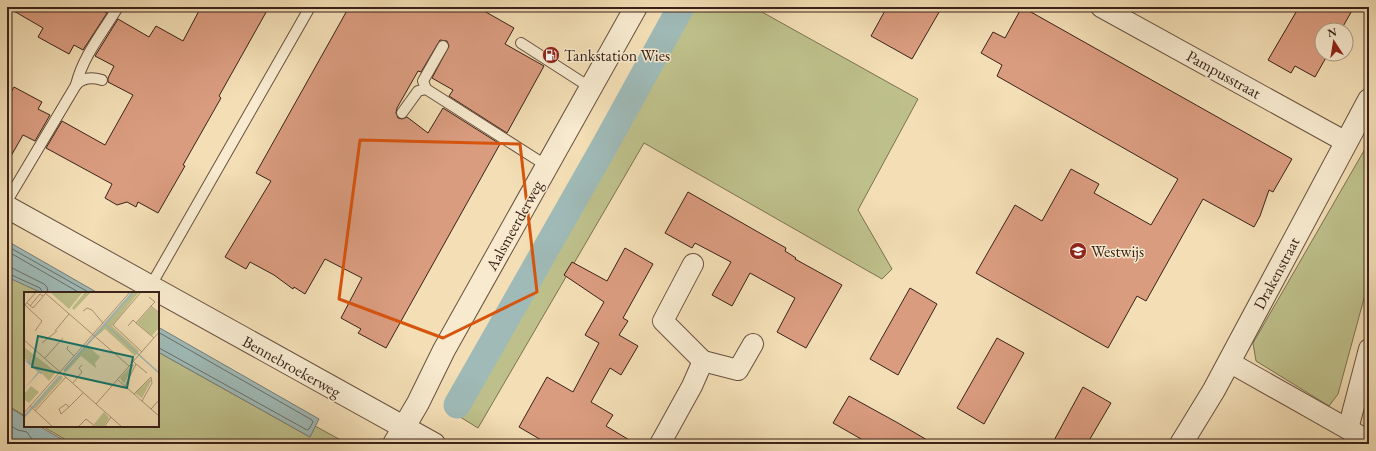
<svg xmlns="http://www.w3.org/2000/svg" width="1376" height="451" viewBox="0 0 1376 451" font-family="'EB Garamond',serif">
<rect width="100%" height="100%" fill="#f3deb5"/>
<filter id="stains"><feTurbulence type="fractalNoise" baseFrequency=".005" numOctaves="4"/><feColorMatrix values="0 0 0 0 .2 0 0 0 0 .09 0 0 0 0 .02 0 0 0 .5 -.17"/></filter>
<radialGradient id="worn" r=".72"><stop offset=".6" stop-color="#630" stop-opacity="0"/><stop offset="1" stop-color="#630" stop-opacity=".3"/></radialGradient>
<g fill="#bec08b" stroke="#7c7152">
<polygon points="680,7 753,7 918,99 858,210 892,269 882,279 644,143 478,428 452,412 634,88"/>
<polygon points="1369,142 1369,280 1338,394 1329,406 1256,361 1253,343"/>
<polygon points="8,276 42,293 25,293 25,416 7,405"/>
<polygon points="158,352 310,437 315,426 348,444 73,444 42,426 158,426"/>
</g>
<g fill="#9fbab7" stroke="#777d78">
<polygon points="7,241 16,246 98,293 42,293 7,277"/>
<polygon points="158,327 319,419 310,437 158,352"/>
<polygon points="7,406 25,417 25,426 39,426 70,444 11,444 7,442"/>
</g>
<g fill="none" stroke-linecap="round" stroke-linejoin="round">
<g stroke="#6c6e68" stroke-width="1">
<polyline points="7,246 90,293"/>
<polyline points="7,251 80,293"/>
<polyline points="7,267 12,268 44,284 47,287 48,293"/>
<polyline points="7,273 40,288 43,293"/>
<polyline points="158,332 312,420 313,422 309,429 307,430 161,349 158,348"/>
<polyline points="7,424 18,430 27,432 31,438 40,444"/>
</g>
<polyline stroke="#9fbab7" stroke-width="27" points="457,405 604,147 681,7"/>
</g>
<g fill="#da9c7f" stroke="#3a2219">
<polygon points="7,7 96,7 107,13 83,50 74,45 69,54 38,37 43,28"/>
<polygon points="201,7 269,7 219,96 221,98 183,165 185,166 158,213 138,202 136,207 127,202 117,205 105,198 112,184 46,148 62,121 105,145 133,95 108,82 108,78 114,66 95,56 118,19 149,37 156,26 183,41"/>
<polygon points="349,7 477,7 514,28 505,44 544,66 507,133 449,96 453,90 432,78 449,46 447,41 440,40 421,72 418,71 397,108 396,113 398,118 402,119 407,117 428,133 443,108 500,144 386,348 358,333 361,329 341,318 362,278 325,259 305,294 294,287 293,289 274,275 250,262 246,269 225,257 271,181 256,173"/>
<polygon points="887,7 942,7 912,59 871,36"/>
<polygon points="1022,7 1292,159 1273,192 1269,190 1260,216 1254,227 1203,199 1146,301 1137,296 1108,348 976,273 1015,205 1042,221 1071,169 1099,184 1094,193 1151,225 1178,179 997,76 1002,65 981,53 993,32 1005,38"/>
<polygon points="1299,7 1354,7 1341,30 1322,30 1322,54 1328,54 1315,77 1295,66 1291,73 1268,60"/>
<polygon points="14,87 42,102 38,109 50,115 35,141 23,135 7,163 7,99"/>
<polygon points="688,192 786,248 785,251 796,258 795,259 842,285 806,348 777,332 795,298 750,273 732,306 712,295 731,262 695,243 692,248 665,233"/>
<polygon points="625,248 653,264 623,318 628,321 619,335 638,346 621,375 610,368 591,402 613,415 606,426 636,444 548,444 519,427 547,377 573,392 599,343 585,335 604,302 564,275 572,262 607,281"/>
<polygon points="910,288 937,304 898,375 870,359"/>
<polygon points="997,338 1024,353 984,424 957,408"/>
<polygon points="1083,387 1111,403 1087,444 1052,444"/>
<polygon points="849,396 898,423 934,444 870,444 833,423"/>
</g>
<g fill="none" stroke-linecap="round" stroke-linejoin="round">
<defs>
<g id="service">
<polyline points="521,43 591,88"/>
<polyline points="443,46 423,81 426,89 547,166"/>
<path d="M76 85C83 56 103 32 118 7"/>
<polyline points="402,113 418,91 426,89"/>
<path d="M7 201 76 85C83 77 92 77 102 80"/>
<polyline points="150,287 310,7"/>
</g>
<g id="minor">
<polyline points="1101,7 1346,142"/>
<polyline points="703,361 738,370 753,344"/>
<polyline points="1229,362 1369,441"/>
<polyline points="1348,429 1369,349"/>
<polyline points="660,444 692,386 703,361 663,321 693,264"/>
</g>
<g id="tertiary">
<polyline points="7,207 434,444"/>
<polyline points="394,444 418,403 444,350 636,7"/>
<polyline points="1181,444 1214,390 1369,100"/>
</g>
</defs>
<use href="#service" stroke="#685140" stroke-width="12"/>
<use href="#minor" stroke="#685140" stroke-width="22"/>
<use href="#tertiary" stroke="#685140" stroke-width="24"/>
<use href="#service" stroke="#f7eacf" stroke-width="10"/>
<use href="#minor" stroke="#f7eacf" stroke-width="20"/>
<use href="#tertiary" stroke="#f7eacf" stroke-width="22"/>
</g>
<path fill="none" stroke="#d7540d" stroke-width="3" stroke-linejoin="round" d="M360 140 520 144 537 292 443 338 339 299Z"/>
<defs>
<symbol id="fuel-disc" viewBox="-11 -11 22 22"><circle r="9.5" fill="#8f2418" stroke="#f7eacf"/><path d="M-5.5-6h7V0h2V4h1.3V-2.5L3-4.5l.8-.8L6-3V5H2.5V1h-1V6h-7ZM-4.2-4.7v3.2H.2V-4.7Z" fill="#fff"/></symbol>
<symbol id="school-disc" viewBox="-11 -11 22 22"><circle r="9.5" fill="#8f2418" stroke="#f7eacf"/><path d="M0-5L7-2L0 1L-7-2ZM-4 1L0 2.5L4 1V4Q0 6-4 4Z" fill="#fff"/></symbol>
</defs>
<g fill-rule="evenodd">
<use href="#fuel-disc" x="541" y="45" width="20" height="20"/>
<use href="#school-disc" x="1068" y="241" width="20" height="20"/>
</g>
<g text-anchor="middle" stroke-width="3" stroke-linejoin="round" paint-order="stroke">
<g font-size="16" fill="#3a2219" stroke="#f7eacf" text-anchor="start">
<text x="564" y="61">Tankstation Wies</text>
<text x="1091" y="257">Westwijs</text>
</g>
<g font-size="16" fill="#3a2219" stroke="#f7eacf">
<text transform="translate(1224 74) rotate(29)" y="6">Pampusstraat</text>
<text transform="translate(514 225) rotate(-61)" y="6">Aalsmeerderweg</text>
<text transform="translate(1276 273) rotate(-62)" y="6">Drakenstraat</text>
<text transform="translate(292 366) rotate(29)" y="6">Bennebroekerweg</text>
</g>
</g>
<g transform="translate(24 292)">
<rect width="135" height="135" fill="#f3deb5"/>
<path d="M26 0H59L45 17ZM61 0H67L50 18 48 16ZM109 0H115L88 34 115 59 111 64 81 37 73 44 71 43ZM127 15 135 22V36L128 44 113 31ZM63 53 76 65 71 71 72 76 57 64 41 81 40 79ZM0 55 32 80 25 89 6 69 9 65 4 69 0 66ZM109 72 110 73 100 92 96 86ZM37 83 39 86 11 117 9 115ZM126 87 127 89 118 106 111 101ZM7 94 15 100 5 111 0 107V102ZM80 120 85 126 79 135H73L70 132Z" fill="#bec08b"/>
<path d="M82 32 135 80V82L81 33ZM8 64 6 69 18 81 0 102 17 82 15 81 0 97 14 80 0 68 4 69Z" fill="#9fbab7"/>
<path fill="none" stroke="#9fbab7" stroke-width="2" d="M40 79 109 0M0 125 36 84"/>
<path fill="none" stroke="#a99377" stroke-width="1" d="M20 0 105 74M117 0 89 33 118 60M125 5 131 10 127 14M3 11 9 16 22 1M1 13 18 29 11 39M0 14 12 0M6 14 16 2 19 4M59 19 63 16 68 18 79 31M104 34 109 28 112 31M31 39 45 22M130 46 112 31 127 14 135 21M0 48 98 135M18 51 33 39M44 54 43 57 50 64M21 66 39 46M112 72 123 81M94 88 135 124M49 91 58 80 55 76 58 73M101 94 112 72 109 69M110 102 127 85 128 91 118 109M42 112 45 115 37 122 35 117ZM72 112 135 40M6 114 29 135M45 115 59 101M127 117 135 108M11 119 42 85M0 121 106 0M54 135 62 127 72 135M80 135 87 125"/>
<path fill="#0f766e" fill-opacity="0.15" stroke="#0f766e" stroke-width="2" d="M14 44 109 65 103 96 8 75Z"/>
<rect width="135" height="135" fill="none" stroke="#3a2219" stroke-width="2"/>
</g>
<rect width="1376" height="451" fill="none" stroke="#f3deb5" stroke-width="24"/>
<rect x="8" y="8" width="1360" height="435" fill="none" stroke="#3a2219" stroke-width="2"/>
<rect x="12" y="12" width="1352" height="427" fill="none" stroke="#3a2219"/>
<g transform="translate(1334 42) rotate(348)"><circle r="19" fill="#f7eacf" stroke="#ab9a86"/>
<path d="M0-3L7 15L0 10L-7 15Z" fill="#8f2418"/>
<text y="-6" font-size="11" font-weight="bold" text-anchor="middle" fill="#3a2219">N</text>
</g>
<rect width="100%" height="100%" filter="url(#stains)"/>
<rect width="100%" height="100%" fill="url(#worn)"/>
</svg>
